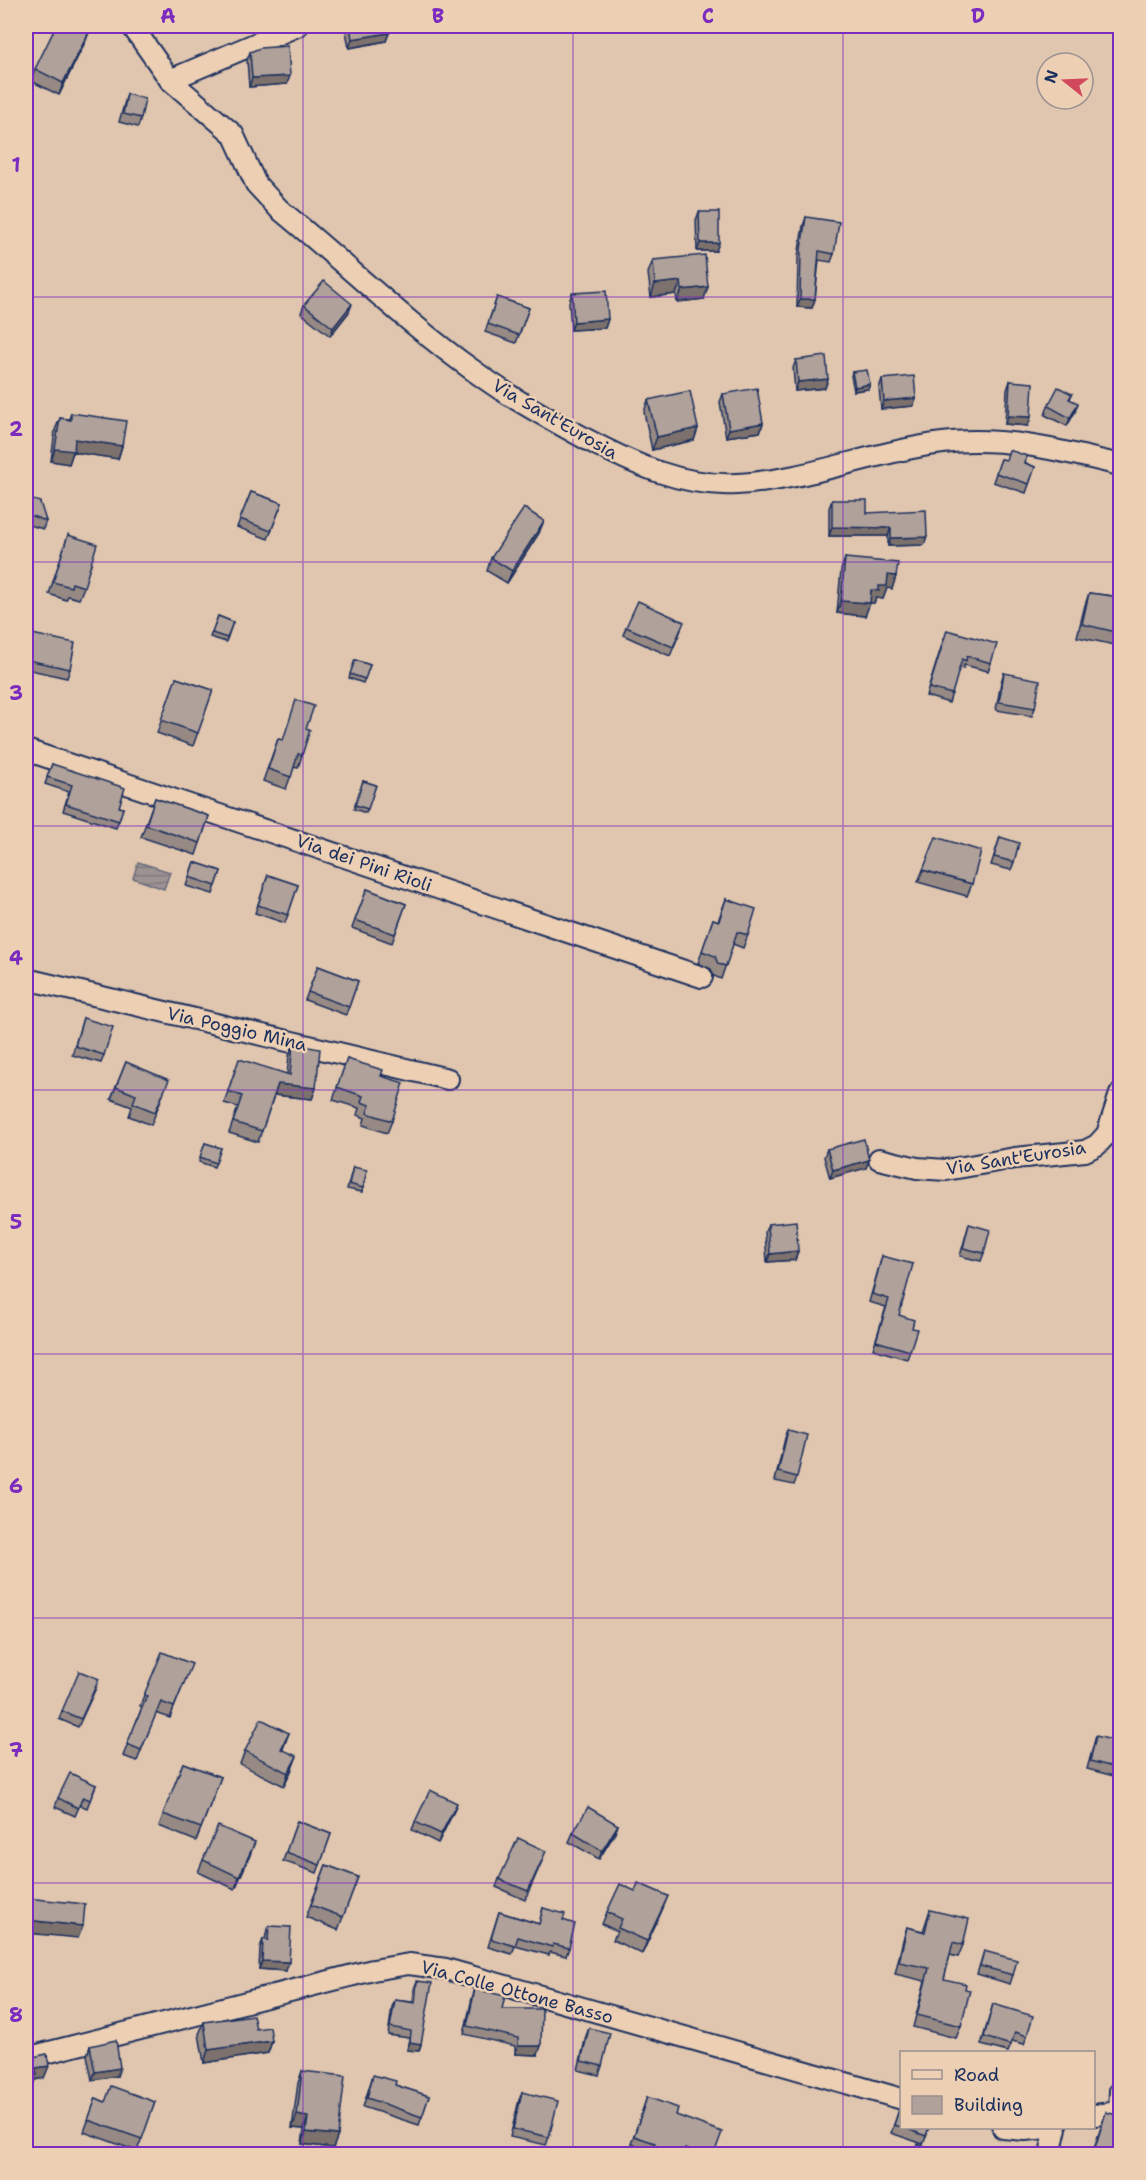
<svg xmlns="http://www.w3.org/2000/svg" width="1146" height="2180" viewBox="0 0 1146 2180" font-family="'Shantell Sans',sans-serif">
<defs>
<pattern id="water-rules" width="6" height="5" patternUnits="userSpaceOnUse" patternTransform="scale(1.5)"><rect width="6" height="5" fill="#9d9393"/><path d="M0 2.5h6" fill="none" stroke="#7f787b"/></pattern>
</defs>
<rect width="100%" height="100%" fill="#e0c6ae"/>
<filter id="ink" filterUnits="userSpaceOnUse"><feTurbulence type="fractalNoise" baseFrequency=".0167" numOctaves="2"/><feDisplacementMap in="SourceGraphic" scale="12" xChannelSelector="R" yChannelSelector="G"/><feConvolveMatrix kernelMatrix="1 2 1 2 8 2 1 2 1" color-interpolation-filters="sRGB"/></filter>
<g filter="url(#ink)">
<polygon fill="url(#water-rules)" stroke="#696b7e" stroke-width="1.5" points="138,862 170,872 164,889 133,878"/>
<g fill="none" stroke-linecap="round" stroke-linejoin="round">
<defs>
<g id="minor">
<path d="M132 26 170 80 233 134 256 184 279 209C344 262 405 322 474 371 509 397 548 418 586 439 633 464 683 487 737 484 803 481 870 453 935 444 999 434 1059 450 1120 465"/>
<polyline points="170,80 297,26"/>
<polyline points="26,750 702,977"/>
<polyline points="26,979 448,1079"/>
<polyline points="879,1159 917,1168 946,1170 1015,1158 1085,1151 1097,1145 1107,1134 1120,1094"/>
<polyline points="26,2058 373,1970 409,1964 446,1969 902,2099"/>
<polyline points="1119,2112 1120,2091"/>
<polyline points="1094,2115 1120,2112"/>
<polyline points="1003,2128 1025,2130 1048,2128"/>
<polyline points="1050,2154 1056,2128"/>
</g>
</defs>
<use href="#minor" stroke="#1b2f5e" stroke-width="24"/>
<use href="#minor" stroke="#edd0b3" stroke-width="20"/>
</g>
<g fill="#978a84" stroke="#1b2f5e" stroke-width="1.5">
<polygon points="345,26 387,26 389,33 386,41 349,48"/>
<polygon points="86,40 59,95 31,81 35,69"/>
<polygon points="250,52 287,84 249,87 247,60"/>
<polygon points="127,94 141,118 138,127 119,122"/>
<polygon points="699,212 716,251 697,251 696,220"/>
<polygon points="806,217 834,254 831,262 819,260 815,299 812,308 797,307 798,257 803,226"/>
<polygon points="653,260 704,299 677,302 676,294 651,297 648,273"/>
<polygon points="572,293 608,319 605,328 571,330 569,302"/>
<polygon points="497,297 529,308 516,343 485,332"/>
<polygon points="304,305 349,312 330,336 301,313"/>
<polygon points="796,360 828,379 825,388 795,391 793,368"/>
<polygon points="852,372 870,384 868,389 854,391 851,376"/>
<polygon points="882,379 916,398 913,406 881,409 879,388"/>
<polygon points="1010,381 1028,426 1005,424 1007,390"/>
<polygon points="723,394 763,423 760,432 726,437 720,402"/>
<polygon points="1072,394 1070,399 1075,412 1067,426 1045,415 1048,406"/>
<polygon points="648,400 698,428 694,440 652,450 644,412"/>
<polygon points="71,413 122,446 118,459 73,452 69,464 51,461 55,430 60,418 69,419"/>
<polygon points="1001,459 1025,463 1035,467 1026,493 993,482"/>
<polygon points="251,492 282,503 268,539 237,527"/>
<polygon points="26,498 46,521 43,529 26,524"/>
<polygon points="832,500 924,545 888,546 888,536 829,536 829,508"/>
<polygon points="539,533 507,583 487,571 491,558"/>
<polygon points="68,535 84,587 79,599 68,596 66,600 49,594"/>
<polygon points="845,558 896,576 892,589 887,588 883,599 876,598 874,603 870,603 865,616 837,613 841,570"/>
<polygon points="1089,593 1120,597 1120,646 1077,637 1085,605"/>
<polygon points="218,616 233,622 226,642 210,637"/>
<polygon points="626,627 681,630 670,656 623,635"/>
<polygon points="32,634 70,669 67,678 26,669 26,660 29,643"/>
<polygon points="944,638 991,663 988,671 964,665 963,669 959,668 949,703 926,696"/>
<polygon points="355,660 370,665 363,683 349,678"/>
<polygon points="1004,673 1035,708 1032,716 996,710 1001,682"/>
<polygon points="176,678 213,690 193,746 157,733"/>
<polygon points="306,729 302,755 298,768 294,767 286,789 263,781 278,739 282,740"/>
<polygon points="52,764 119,807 123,808 116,828 63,811 69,792 45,784"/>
<polygon points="363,781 376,785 366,813 354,809"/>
<polygon points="155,798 209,816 196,855 141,837"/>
<polygon points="1000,837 1014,862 1011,870 991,865"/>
<polygon points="194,862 221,871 213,894 186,886"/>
<polygon points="923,870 972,884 967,896 918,882"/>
<polygon points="268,875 298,885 285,923 255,913"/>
<polygon points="367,889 406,904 392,943 352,928"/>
<polygon points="726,899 748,935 743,948 733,944 721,979 714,976 711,969 698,963 713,919 718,921"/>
<polygon points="318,966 358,981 346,1015 305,1000"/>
<polygon points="83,1018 104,1055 101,1063 72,1055"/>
<polygon points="293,1044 316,1088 312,1099 274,1095 258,1142 229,1133 238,1107 224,1103 235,1070 287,1074 289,1056"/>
<polygon points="347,1059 381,1076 392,1121 387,1133 363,1125 365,1118 357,1115 359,1108 333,1100"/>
<polygon points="126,1062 164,1092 151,1125 129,1116 132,1107 111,1099"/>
<polygon points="205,1143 221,1148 214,1167 199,1162"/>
<polygon points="827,1149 869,1160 866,1168 830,1178 824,1157"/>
<polygon points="353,1167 363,1188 362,1192 347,1189"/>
<polygon points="768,1224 798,1251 795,1260 767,1262 765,1232"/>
<polygon points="969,1224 984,1253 981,1261 960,1256"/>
<polygon points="882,1256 899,1315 912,1328 910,1351 907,1359 873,1349 886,1307 869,1302"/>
<polygon points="788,1430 797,1477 794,1485 775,1481 785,1438"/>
<polygon points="187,1675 170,1718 156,1713 137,1761 123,1756 142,1707 140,1706 144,1695"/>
<polygon points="96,1688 78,1727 59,1719 62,1711"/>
<polygon points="289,1733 283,1749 292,1769 284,1786 240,1764 245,1751"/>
<polygon points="1096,1736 1117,1768 1114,1776 1087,1769"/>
<polygon points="183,1763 221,1777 196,1841 159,1826"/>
<polygon points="96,1785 87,1808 80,1805 75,1816 55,1807 58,1798"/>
<polygon points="454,1811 438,1843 412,1830 415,1822"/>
<polygon points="297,1821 331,1834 317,1873 283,1861"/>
<polygon points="618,1825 615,1833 599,1859 569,1842 573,1833"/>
<polygon points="250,1855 235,1889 198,1872 203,1860"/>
<polygon points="543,1859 525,1900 496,1887 499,1879"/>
<polygon points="326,1865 358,1877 338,1930 306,1917"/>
<polygon points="543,1908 563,1920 569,1948 566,1956 550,1952 549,1955 515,1946 512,1954 488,1947 499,1912 539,1924"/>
<polygon points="663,1908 642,1954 613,1940 617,1931 602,1924 607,1912"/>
<polygon points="930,1910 963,1945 958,1957 950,1955 944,1979 961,2026 956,2038 913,2027 925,1981 895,1974 903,1940 907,1927 923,1931"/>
<polygon points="269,1926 286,1971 259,1969 260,1948 263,1939 265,1939 266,1934"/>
<polygon points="984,1951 1013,1975 1010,1984 977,1974"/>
<polygon points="417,1981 421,2044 419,2051 407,2050 409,2038 388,2035 392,2007 395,2000 413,2002 414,1989"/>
<polygon points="475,1989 502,2009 538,2055 515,2054 515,2046 464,2034 472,1998"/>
<polygon points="993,2004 1027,2036 1024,2044 1012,2041 1008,2052 981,2045"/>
<polygon points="204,2022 256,2029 272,2041 268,2053 204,2063 199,2034"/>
<polygon points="589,2028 602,2066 599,2075 578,2070 586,2036"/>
<polygon points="90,2046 117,2076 92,2080 87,2055"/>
<polygon points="302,2071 338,2135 333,2148 302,2144 304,2129 292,2128 298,2083"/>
<polygon points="373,2075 395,2085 429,2096 419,2125 363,2107"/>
<polygon points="522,2092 549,2137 546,2145 510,2137 519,2100"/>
<polygon points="647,2097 676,2115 714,2154 651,2154 652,2151 631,2144"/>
<polygon points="96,2098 105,2102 155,2102 137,2151 84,2132"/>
<polygon points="900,2107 929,2127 923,2144 891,2133"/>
<polygon points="1106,2112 1120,2154 1092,2154"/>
</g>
<g fill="#7b716c" stroke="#1b2f5e" stroke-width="1.5">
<polygon points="91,28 86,40 59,95 63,83"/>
<polygon points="389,33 386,41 349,48 352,39"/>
<polygon points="290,76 287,84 249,87 252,78"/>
<polygon points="700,243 719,243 716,251 697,251"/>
<polygon points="681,281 676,294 651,297 655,284"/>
<polygon points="708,287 704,299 677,302 682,290"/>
<polygon points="800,299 815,299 812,308 797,307"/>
<polygon points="352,304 349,312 330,336 333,328"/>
<polygon points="608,319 605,328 571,330 574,322"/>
<polygon points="828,379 825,388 795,391 798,382"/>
<polygon points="870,384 868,389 854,391 855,387"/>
<polygon points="916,398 913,406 881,409 884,401"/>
<polygon points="1078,403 1075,412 1067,426 1070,418"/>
<polygon points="1008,416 1031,417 1028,426 1005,424"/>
<polygon points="763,423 760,432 726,437 729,429"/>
<polygon points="698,428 694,440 652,450 657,437"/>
<polygon points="75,439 122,446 118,459 73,452 69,464 51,461 55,449"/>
<polygon points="544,521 539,533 507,583 512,571"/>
<polygon points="832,527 891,528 888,536 829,536"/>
<polygon points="927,537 924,545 888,546 891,538"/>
<polygon points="888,575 896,576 892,589 887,588 883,599 876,598 874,603 867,603 871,590 879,586"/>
<polygon points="841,601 870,603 865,616 837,613"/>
<polygon points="278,1084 316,1088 312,1099 274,1095"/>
<polygon points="869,1160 866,1168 830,1178 833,1170"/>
<polygon points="798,1251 795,1260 767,1262 770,1254"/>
<polygon points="297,1756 292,1769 284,1786 288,1773"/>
<polygon points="457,1803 454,1811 438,1843 441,1834"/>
<polygon points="618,1825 615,1833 599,1859 602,1851"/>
<polygon points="255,1842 250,1855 235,1889 239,1877"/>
<polygon points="668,1896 663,1908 642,1954 647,1941"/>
<polygon points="26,1920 83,1926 78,1938 26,1933"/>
<polygon points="262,1961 289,1962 286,1971 259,1969"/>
<polygon points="272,2041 268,2053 204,2063 208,2050"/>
<polygon points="410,2042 421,2044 419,2051 407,2050"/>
<polygon points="518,2046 541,2046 538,2055 515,2054"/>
<polygon points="49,2066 44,2078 35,2080 32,2088 26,2089 26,2077 35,2068"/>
<polygon points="120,2068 117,2076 92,2080 95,2072"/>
<polygon points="297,2115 308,2117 304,2129 292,2128"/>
<polygon points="306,2132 338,2135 333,2148 302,2144"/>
</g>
<g fill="#b0a19a" stroke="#1b2f5e" stroke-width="1.5">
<polygon points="56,26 86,26 91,28 63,83 35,69"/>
<polygon points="350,26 387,26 389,33 352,39"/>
<polygon points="288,46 290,76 252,78 250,52 260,48"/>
<polygon points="127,94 145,99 141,118 123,114"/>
<polygon points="699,212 719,212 719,243 700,243"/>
<polygon points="806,217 839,222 834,254 819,251 815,299 800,299 801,249"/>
<polygon points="705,255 708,287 682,290 681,281 655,284 653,260"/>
<polygon points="324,281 352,304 333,328 304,305"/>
<polygon points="606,291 608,319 574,322 572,293"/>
<polygon points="497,297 529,308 519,335 488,324"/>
<polygon points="826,356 828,379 798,382 796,360"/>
<polygon points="867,370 870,384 855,387 852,372"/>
<polygon points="914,376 916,398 884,401 882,379"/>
<polygon points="1010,381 1033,383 1031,417 1008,416"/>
<polygon points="1058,387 1072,394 1069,399 1078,403 1070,418 1048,406"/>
<polygon points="757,388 763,423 729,429 723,394"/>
<polygon points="690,391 698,428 657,437 648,400"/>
<polygon points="71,413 126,421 122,446 75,439 74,451 55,449 60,418 71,420"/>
<polygon points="1009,450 1027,456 1025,463 1035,467 1029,484 996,473 1001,459 1006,460"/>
<polygon points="251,492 282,503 271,531 240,519"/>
<polygon points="26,498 40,502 46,521 26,514"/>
<polygon points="832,500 867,500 867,513 926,510 927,537 891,538 891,528 832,527"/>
<polygon points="524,508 544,521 512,571 491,558"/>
<polygon points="68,535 97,544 84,587 72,583 71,587 53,582"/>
<polygon points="845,558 898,563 896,576 888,575 887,586 879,586 879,591 871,590 870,603 841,601"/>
<polygon points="1089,593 1120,597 1120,633 1082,624"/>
<polygon points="638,601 684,622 673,647 626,627"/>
<polygon points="218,616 233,622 227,638 212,633"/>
<polygon points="947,630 997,644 991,663 967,656 966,661 962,659 952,694 929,688"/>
<polygon points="32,634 75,643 70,669 27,660"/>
<polygon points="355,660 370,665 365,679 350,674"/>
<polygon points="1004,673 1040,680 1035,708 999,702"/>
<polygon points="176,678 213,690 198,733 161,720"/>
<polygon points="296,700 314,706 306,729 310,730 302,755 298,754 291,777 268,769 278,739 283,740"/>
<polygon points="52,764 125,788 119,807 123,808 119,821 66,804 72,785 47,777"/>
<polygon points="26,770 29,771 26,783"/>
<polygon points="363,781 376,785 368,809 355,805"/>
<polygon points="155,798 209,816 200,843 146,825"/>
<polygon points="936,837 981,851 972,884 923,870"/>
<polygon points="1000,837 1019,843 1014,862 994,857"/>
<polygon points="194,862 221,871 216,886 189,877"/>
<polygon points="268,875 298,885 288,915 258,905"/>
<polygon points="367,889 406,904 395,934 355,920"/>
<polygon points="726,899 756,909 748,935 737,932 726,966 718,964 715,956 702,951 713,919 719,921"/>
<polygon points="318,966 358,981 349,1007 308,992"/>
<polygon points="83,1018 113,1027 104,1055 75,1046"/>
<polygon points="293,1044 320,1049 316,1088 278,1084 262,1131 233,1122 242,1096 228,1091 239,1059 290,1075"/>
<polygon points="347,1059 383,1070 381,1076 404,1083 392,1121 367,1113 370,1105 361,1102 363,1096 337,1087"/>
<polygon points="126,1062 169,1080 155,1112 133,1103 136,1095 116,1087"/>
<polygon points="864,1139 869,1160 833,1170 827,1149"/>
<polygon points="205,1143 221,1148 216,1163 200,1157"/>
<polygon points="353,1167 367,1170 363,1188 349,1184"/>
<polygon points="796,1221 798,1251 770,1254 768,1224"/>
<polygon points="969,1224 990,1230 984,1253 963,1248"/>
<polygon points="882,1256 913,1264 899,1315 914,1320 912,1328 917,1329 910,1351 876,1341 889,1299 872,1294"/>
<polygon points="788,1430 807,1435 797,1477 778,1472"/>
<polygon points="162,1652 192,1664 174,1707 161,1702 141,1750 127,1744 147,1696 144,1695"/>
<polygon points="79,1671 99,1679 81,1719 62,1711"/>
<polygon points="261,1719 289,1733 281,1749 297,1756 288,1773 245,1751"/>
<polygon points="1096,1736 1120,1742 1120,1754 1117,1768 1090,1761"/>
<polygon points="183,1763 221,1777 201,1828 163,1814"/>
<polygon points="70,1773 96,1785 90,1800 83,1797 78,1808 58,1798"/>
<polygon points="430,1790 457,1803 441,1834 415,1822"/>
<polygon points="588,1807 618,1825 602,1851 573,1833"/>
<polygon points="297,1821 331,1834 320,1865 286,1852"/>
<polygon points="218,1826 255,1842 239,1877 203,1860"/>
<polygon points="518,1838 546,1851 528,1891 499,1879"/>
<polygon points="326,1865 358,1877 343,1917 311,1905"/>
<polygon points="638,1883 668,1896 647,1941 618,1928 622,1919 607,1912 620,1884 635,1891"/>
<polygon points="26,1898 85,1904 83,1926 26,1920"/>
<polygon points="543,1908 565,1914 563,1920 575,1924 569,1948 553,1944 552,1947 518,1937 515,1946 491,1939 499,1912 539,1924"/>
<polygon points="930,1910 969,1919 963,1945 953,1942 944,1979 966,1984 965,1989 970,1990 961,2026 917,2015 929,1968 899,1962 907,1927 925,1932"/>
<polygon points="269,1926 291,1927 289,1962 262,1961 263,1939 268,1940"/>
<polygon points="984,1951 1017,1960 1013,1975 980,1966"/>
<polygon points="417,1981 432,1983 421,2044 410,2042 411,2031 390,2027 395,2000 415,2003"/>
<polygon points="475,1989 505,1996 502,2009 542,2009 541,2046 518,2046 518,2038 467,2026"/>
<polygon points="993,2004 1033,2016 1027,2036 1015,2032 1011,2045 984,2037"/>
<polygon points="253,2015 256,2029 270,2027 272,2041 208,2050 204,2022"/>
<polygon points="589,2028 610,2033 602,2066 581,2061"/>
<polygon points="116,2040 120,2068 95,2072 90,2046"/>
<polygon points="47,2054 49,2066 35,2068 37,2075 26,2077 26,2056 33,2057"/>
<polygon points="302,2071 345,2076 338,2135 306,2132 308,2117 297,2115"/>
<polygon points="373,2075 396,2081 395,2085 429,2096 422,2117 367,2098"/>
<polygon points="111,2086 155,2102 142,2139 88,2120 96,2098 105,2102"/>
<polygon points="522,2092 558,2101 549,2137 513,2129"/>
<polygon points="647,2097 678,2108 676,2115 722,2132 714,2154 700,2154 685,2149 683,2154 651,2154 655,2143 634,2136"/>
<polygon points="900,2107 902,2107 902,2127 894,2125"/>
<polygon points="1106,2112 1120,2116 1120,2154 1093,2154"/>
<polygon points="902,2127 929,2127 926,2136"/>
<polygon points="918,2144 940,2154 913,2154"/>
</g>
</g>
<path fill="none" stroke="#7b2cbf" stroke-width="1.5" stroke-opacity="0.55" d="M303 26V2154M573 26V2154M843 26V2154M26 297H1120M26 562H1120M26 826H1120M26 1090H1120M26 1354H1120M26 1618H1120M26 1883H1120"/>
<g text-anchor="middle" stroke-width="5" stroke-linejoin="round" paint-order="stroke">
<g font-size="18" fill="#1b2f5e" stroke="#edd0b3">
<text transform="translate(555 419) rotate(30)" y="6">Via Sant'Eurosia</text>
<text transform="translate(364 863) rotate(19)" y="6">Via dei Pini Rioli</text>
<text transform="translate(237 1029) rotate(13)" y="6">Via Poggio Mina</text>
<text transform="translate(1016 1158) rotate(-9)" y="6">Via Sant'Eurosia</text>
<text transform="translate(517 1992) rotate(15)" y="6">Via Colle Ottone Basso</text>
</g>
</g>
<rect width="1146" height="2180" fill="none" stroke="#edd0b3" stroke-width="66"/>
<rect x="900" y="2051" width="195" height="78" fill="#edd0b3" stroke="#999091" stroke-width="1.5"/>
<rect x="912" y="2070" width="30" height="9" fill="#edd0b3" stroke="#999091" stroke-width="1.5"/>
<text x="954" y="2081" font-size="18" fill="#1b2f5e">Road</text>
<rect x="912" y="2096" width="30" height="18" fill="#b0a19a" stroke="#999091" stroke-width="1.5"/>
<text x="954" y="2111" font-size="18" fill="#1b2f5e">Building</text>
<g transform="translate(1065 81) rotate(288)"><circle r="28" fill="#edd0b3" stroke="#999091" stroke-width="1.5"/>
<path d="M0-4.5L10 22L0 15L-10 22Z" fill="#d1495b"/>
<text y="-9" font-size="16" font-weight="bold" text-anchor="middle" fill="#1b2f5e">N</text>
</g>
<rect x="33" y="33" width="1080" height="2114" fill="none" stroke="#7b2cbf" stroke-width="2"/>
<g font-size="20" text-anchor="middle" font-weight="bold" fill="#7b2cbf">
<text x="168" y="23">A</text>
<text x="438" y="23">B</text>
<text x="708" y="23">C</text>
<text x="978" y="23">D</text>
<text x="16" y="172">1</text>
<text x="16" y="436">2</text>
<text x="16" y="700">3</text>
<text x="16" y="965">4</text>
<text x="16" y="1229">5</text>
<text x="16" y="1493">6</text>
<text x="16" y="1757">7</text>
<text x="16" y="2022">8</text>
</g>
</svg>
